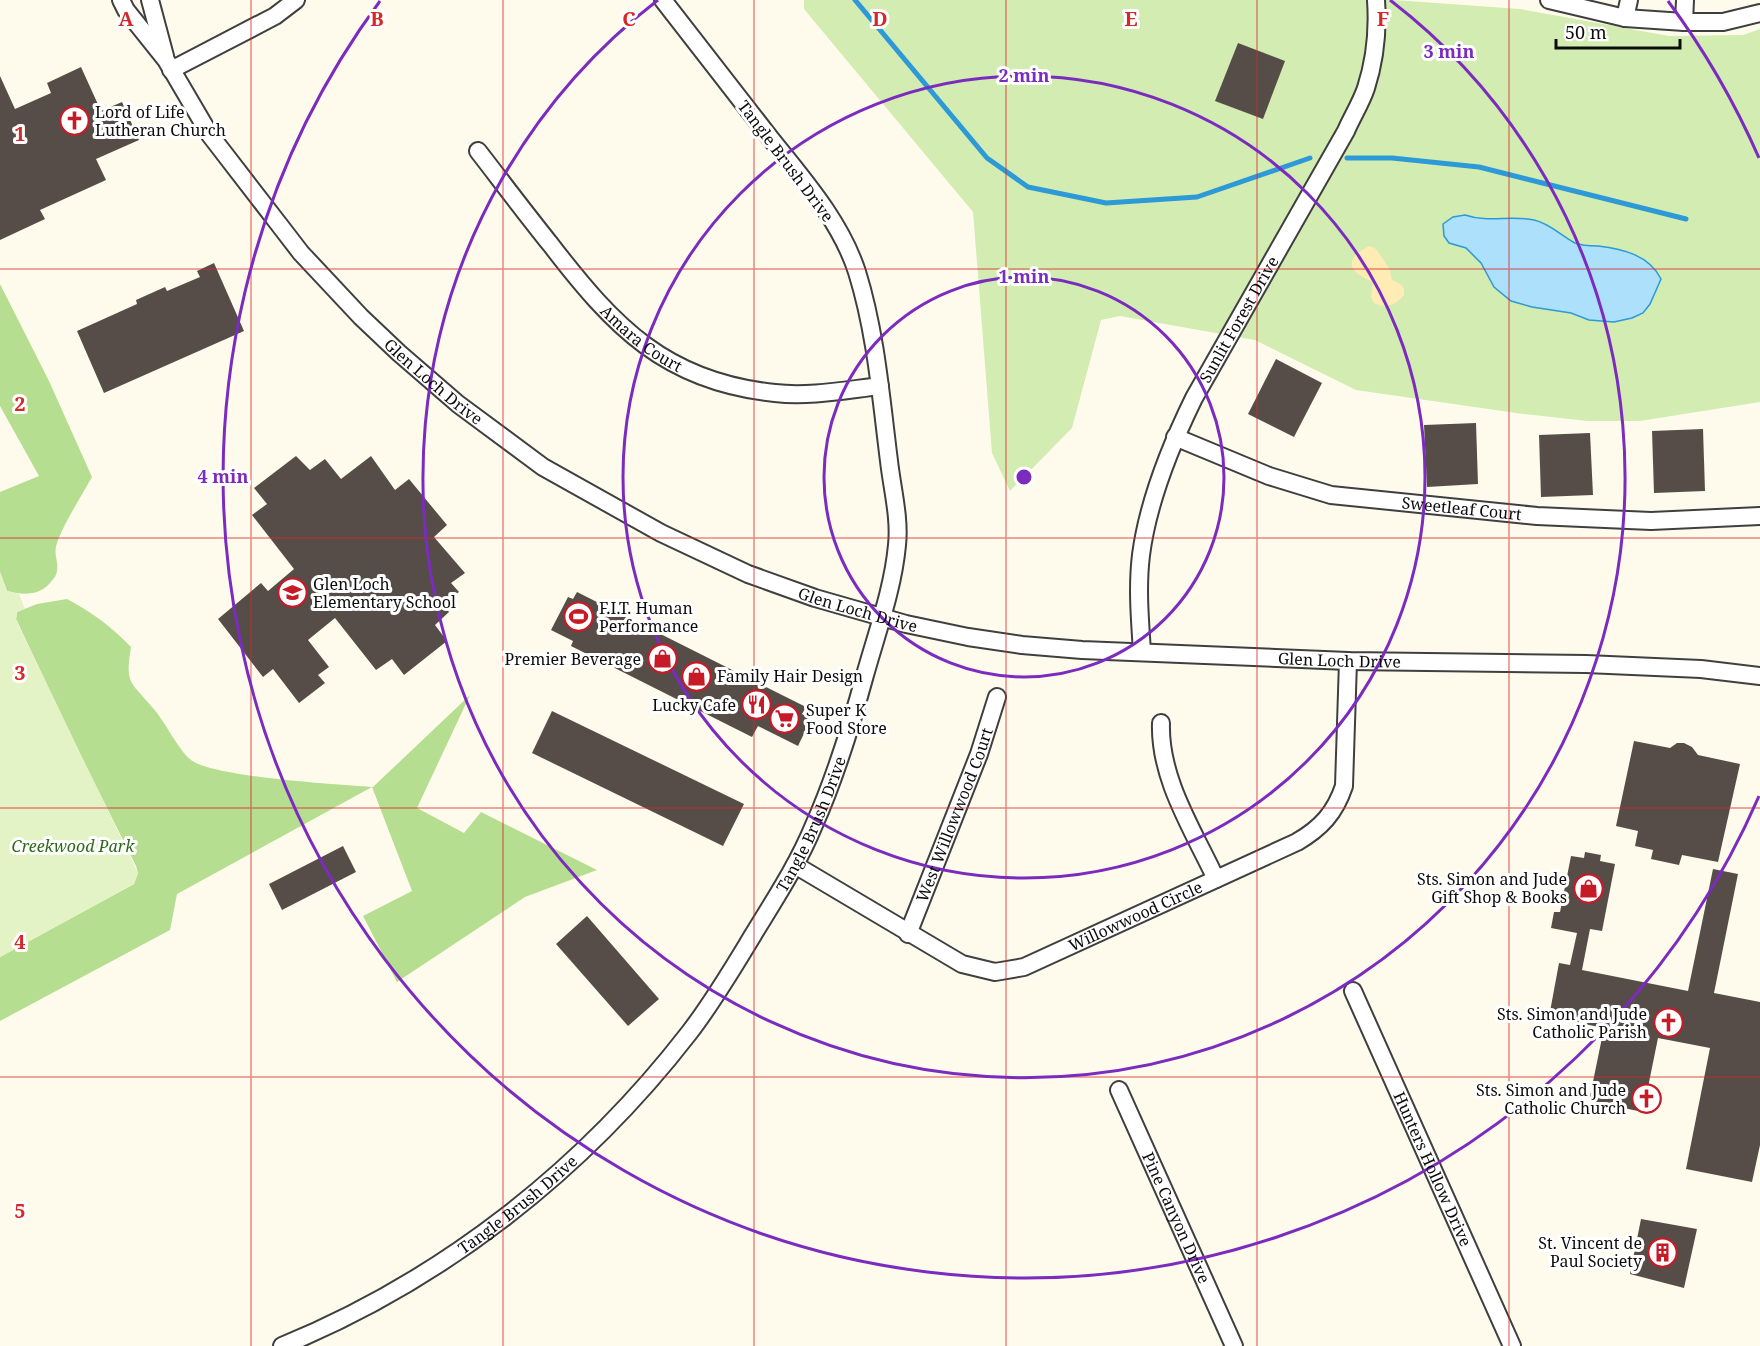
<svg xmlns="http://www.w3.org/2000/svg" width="1760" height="1346" viewBox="0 0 1760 1346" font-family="'Noto Serif',serif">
<rect width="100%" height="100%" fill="#fffbec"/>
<polygon fill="#d2ecb2" points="804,0 1394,0 1520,9 1669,36 1743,35 1760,29 1760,402 1640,421 1588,421 1523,414 1356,390 1255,340 1120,316 1101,320 1072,428 1010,491 992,453 973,212 804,9"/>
<g fill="#b6de90">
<path d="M0 284 49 381 92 477C81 497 67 518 58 540 52 556 59 558 57 571 56 577 53 579 50 583 39 596 23 595 7 591L0 572V492L39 476 0 406Z"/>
<path d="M67 599C92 612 112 627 131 647 125 684 130 681 153 708 164 720 179 751 191 760 213 777 340 785 373 787L470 695 417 808 464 833 481 812 597 870 525 897 397 982 363 916 412 891 372 787 177 894 170 930 0 1021V957L134 884 138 873 136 866 77 748 16 619 17 612 37 604Z"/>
</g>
<path fill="#ffecb4" d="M1370 246 1376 249 1389 268 1392 280C1400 284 1405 284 1404 295 1396 305 1385 309 1374 303L1371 297 1373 283C1368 278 1360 277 1356 272 1344 261 1360 250 1370 246Z"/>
<polygon fill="#e4f3c5" points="0,572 7,591 19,594 25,609 17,612 16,620 138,873 134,884 0,957"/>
<path fill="#ace0fb" stroke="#2d99d7" stroke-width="1.5" d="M1465 215C1488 223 1511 215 1534 220 1549 223 1562 236 1575 243 1582 246 1591 246 1598 246 1623 249 1649 255 1661 279L1650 304 1643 313 1632 318 1614 322 1589 320 1571 313 1532 307 1511 301 1494 287 1481 263 1466 248 1449 243 1444 236 1443 224 1453 217Z"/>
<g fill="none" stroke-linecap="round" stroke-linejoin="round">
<g stroke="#2d99d7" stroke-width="5">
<polyline points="855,0 987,158 1028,187 1106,203 1197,197 1310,158"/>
<polyline points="1347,158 1392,158 1479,167 1686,219"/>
</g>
</g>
<g fill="#564d48">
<polygon points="1238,43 1285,61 1263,119 1215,101"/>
<polygon points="81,67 101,111 122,102 139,140 96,159 106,180 40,210 45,219 0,240 0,76 15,109 51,93 47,83"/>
<polygon points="214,263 244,331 104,393 77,331 137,304 136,300 165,287 167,291 200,277 197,271"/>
<polygon points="1276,359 1322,383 1294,437 1248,414"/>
<polygon points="1476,423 1478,484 1427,487 1424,425"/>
<polygon points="1703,429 1705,491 1654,493 1652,431"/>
<polygon points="1590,433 1593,495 1541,497 1539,435"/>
<polygon points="296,456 310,470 325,459 341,479 371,456 395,490 409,479 447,525 434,537 465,573 451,583 459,592 443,603 449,612 435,625 447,641 404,675 392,659 376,670 335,618 308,640 329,667 318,675 325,683 299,703 273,669 263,677 218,619 261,583 268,591 294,569 252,515 267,504 254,488"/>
<polygon points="577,592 806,707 802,714 811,719 798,746 758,726 752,737 571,646 573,641 551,630 568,597 573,599"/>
<polygon points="552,711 744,804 723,846 532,753"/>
<polygon points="1634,741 1670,748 1677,743 1684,743 1692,747 1698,755 1740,764 1718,862 1682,855 1679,865 1651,859 1653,850 1635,846 1638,831 1616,826"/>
<polygon points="343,846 356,872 282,910 269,884"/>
<polygon points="1585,852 1601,855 1600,861 1615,864 1602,931 1590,929 1582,970 1688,991 1713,869 1738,874 1714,993 1760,1002 1760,1145 1752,1182 1686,1169 1710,1048 1658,1038 1643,1112 1589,1101 1604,1028 1549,1017 1559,963 1570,965 1577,933 1551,928 1554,912 1560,912 1571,856 1584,858"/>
<polygon points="587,916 659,999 628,1026 556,944"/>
<polygon points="1641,1219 1697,1229 1684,1288 1630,1274"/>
</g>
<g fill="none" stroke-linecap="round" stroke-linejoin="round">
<defs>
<g id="minor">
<path id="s1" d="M121 0 126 10 166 60 210 135 281 227 301 253 361 317 399 353 458 404 543 467 661 533 748 574 815 598 906 624 968 637 1022 645 1082 650 1348 661 1586 664 1701 669 1760 676"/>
<polyline points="150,0 165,56"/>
<polyline points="1549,0 1625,18 1684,22 1723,22 1760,13"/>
<polyline points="1625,18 1629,0"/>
<polyline points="1684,22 1685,0"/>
<polyline points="171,70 275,16 296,0"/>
<path id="s2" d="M478 151C502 182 526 214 551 245 614 327 666 382 775 393 809 397 845 390 880 386"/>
<path id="s3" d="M1175 437 1269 476 1331 495 1537 516 1651 521 1760 516"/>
<path id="s4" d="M1142 652C1140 620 1137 588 1141 555 1148 501 1170 447 1194 398L1346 131C1352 117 1361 103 1366 88 1375 60 1378 29 1376 0"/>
<path d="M1161 723C1159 778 1193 830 1216 879"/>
<path id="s5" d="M795 865 962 964 995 972 1024 967 1297 842C1321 828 1335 813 1344 786L1348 661"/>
<path id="s6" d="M908 934 979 754 997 697"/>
<path id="s7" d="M1353 991 1512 1346"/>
<path id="s8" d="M1119 1090 1234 1346"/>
<path id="s9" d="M282 1346C443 1280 583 1170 689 1033 713 1002 733 968 753 935 775 899 798 864 814 825 836 776 851 726 865 675 877 632 893 589 897 545 900 518 892 488 889 461 881 398 876 333 857 272 841 222 803 179 771 139 735 92 699 46 663 0"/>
</g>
</defs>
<use href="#minor" stroke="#3f3f3f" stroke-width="20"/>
<use href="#minor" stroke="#fff" stroke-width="16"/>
</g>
<path fill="none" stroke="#d62828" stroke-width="1.5" stroke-opacity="0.55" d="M251 0V1346M503 0V1346M754 0V1346M1006 0V1346M1257 0V1346M1509 0V1346M0 269H1760M0 538H1760M0 808H1760M0 1077H1760"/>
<g fill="none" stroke="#7b2cbf" stroke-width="3">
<circle cx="1024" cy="477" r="200"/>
<circle cx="1024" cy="477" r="401"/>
<path d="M1390 0A601 601 0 1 1 658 0"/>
<path d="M1759 796A801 801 0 1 1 380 1M1668 1A801 801 0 0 1 1759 158"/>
</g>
<defs>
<symbol id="church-ring" viewBox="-11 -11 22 22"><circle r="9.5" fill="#fff" stroke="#c71a27" stroke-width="1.5"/><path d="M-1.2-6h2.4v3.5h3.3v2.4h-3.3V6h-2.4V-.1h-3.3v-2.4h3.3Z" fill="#c71a27"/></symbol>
<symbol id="school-ring" viewBox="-11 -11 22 22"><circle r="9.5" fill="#fff" stroke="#c71a27" stroke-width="1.5"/><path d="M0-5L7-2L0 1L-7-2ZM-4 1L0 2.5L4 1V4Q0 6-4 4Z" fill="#c71a27"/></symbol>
<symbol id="stadium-ring" viewBox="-11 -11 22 22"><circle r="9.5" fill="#fff" stroke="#c71a27" stroke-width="1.5"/><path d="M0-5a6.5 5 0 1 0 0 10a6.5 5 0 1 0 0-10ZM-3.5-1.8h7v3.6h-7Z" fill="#c71a27"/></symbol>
<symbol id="shop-ring" viewBox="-11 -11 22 22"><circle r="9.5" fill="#fff" stroke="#c71a27" stroke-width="1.5"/><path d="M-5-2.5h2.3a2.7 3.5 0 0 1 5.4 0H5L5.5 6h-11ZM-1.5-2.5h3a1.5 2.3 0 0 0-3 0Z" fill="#c71a27"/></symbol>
<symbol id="restaurant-ring" viewBox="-11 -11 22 22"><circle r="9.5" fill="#fff" stroke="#c71a27" stroke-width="1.5"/><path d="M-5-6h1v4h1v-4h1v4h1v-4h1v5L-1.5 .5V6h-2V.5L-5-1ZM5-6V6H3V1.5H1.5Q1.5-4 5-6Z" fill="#c71a27"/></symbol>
<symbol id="supermarket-ring" viewBox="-11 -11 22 22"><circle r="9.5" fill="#fff" stroke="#c71a27" stroke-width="1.5"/><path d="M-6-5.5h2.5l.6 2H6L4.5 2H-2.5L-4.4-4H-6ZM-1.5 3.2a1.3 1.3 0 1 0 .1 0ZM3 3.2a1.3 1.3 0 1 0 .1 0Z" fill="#c71a27"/></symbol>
<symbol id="building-ring" viewBox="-11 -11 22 22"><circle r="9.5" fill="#fff" stroke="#c71a27" stroke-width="1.5"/><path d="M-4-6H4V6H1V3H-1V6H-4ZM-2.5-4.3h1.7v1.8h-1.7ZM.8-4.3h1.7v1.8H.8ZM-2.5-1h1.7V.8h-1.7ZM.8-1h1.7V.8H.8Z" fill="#c71a27"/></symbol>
</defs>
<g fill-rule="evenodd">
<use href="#church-ring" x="58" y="104" width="33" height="33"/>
<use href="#school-ring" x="276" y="576" width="33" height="33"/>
<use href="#stadium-ring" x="562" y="600" width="33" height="33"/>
<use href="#shop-ring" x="646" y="642" width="33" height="33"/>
<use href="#shop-ring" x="680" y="660" width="33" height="33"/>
<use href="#restaurant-ring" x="740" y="688" width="33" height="33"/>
<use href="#supermarket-ring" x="768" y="702" width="33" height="33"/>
<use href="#shop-ring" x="1572" y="872" width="33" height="33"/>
<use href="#church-ring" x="1652" y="1006" width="33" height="33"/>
<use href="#church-ring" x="1630" y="1082" width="33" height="33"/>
<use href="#building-ring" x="1646" y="1236" width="33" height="33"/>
</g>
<g text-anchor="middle" stroke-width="6" stroke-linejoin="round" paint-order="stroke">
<g font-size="16" fill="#0c0c0c" stroke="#fff" text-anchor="end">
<text x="95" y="118" text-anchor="start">Lord of Life<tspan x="95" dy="18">Lutheran Church</tspan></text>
<text x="313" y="590" text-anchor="start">Glen Loch<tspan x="313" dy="18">Elementary School</tspan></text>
<text x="599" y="614" text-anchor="start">F.I.T. Human<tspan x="599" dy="18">Performance</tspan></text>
<text x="641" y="665">Premier Beverage</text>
<text x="717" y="682" text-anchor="start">Family Hair Design</text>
<text x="736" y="711">Lucky Cafe</text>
<text x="806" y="716" text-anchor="start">Super K<tspan x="806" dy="18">Food Store</tspan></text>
<text x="1567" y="885">Sts. Simon and Jude<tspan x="1567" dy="18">Gift Shop &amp; Books</tspan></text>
<text x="1647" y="1020">Sts. Simon and Jude<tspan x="1647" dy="18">Catholic Parish</tspan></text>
<text x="1626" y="1096">Sts. Simon and Jude<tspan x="1626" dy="18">Catholic Church</tspan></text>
<text x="1642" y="1249">St. Vincent de<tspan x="1642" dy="18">Paul Society</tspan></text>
</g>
<g font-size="16" fill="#0c0c0c" stroke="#fff">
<text transform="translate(786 161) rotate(53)" y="6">Tangle Brush Drive</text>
<text dy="6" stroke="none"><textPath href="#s4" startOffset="354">Sunlit Forest Drive</textPath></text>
<text dy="6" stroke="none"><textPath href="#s2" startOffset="250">Amara Court</textPath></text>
<text dy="6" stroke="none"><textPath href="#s1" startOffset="496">Glen Loch Drive</textPath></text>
<text dy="6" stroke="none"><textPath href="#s3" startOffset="298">Sweetleaf Court</textPath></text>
<text dy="6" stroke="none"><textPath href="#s1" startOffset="982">Glen Loch Drive</textPath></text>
<text dy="6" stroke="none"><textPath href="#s1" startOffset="1468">Glen Loch Drive</textPath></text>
<text dy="6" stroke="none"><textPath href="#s6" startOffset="128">West Willowwood Court</textPath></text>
<text dy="6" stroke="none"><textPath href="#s9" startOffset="762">Tangle Brush Drive</textPath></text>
<text dy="6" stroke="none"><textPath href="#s5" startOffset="380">Willowwood Circle</textPath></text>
<text dy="6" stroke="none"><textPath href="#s7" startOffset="195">Hunters Hollow Drive</textPath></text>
<text dy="6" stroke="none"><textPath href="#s9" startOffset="276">Tangle Brush Drive</textPath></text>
<text dy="6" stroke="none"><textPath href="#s8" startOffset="140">Pine Canyon Drive</textPath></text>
</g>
<g font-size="16" font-style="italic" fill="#2b6918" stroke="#fff">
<text x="73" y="852">Creekwood Park</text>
</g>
</g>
<g font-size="20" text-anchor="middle" font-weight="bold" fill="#d62828" stroke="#fff" stroke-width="6" stroke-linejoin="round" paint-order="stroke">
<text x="126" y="26">A</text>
<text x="377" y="26">B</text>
<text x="629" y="26">C</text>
<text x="880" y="26">D</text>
<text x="1131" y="26">E</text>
<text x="1383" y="26">F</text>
<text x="20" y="141">1</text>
<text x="20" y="411">2</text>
<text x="20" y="680">3</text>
<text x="20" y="949">4</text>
<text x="20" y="1218">5</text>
</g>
<circle cx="1024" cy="477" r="9" fill="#7b2cbf" stroke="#fff" stroke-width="3"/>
<g font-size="18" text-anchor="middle" font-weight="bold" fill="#7b2cbf" stroke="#fff" stroke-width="6" stroke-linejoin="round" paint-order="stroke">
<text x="1449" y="58">3 min</text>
<text x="1024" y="82">2 min</text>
<text x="1024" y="283">1 min</text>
<text x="223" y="483">4 min</text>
</g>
<path d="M1556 39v9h124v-9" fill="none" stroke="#0c0c0c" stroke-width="3"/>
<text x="1565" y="39" font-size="18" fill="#0c0c0c" stroke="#ffffff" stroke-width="4.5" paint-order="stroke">50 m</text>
</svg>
